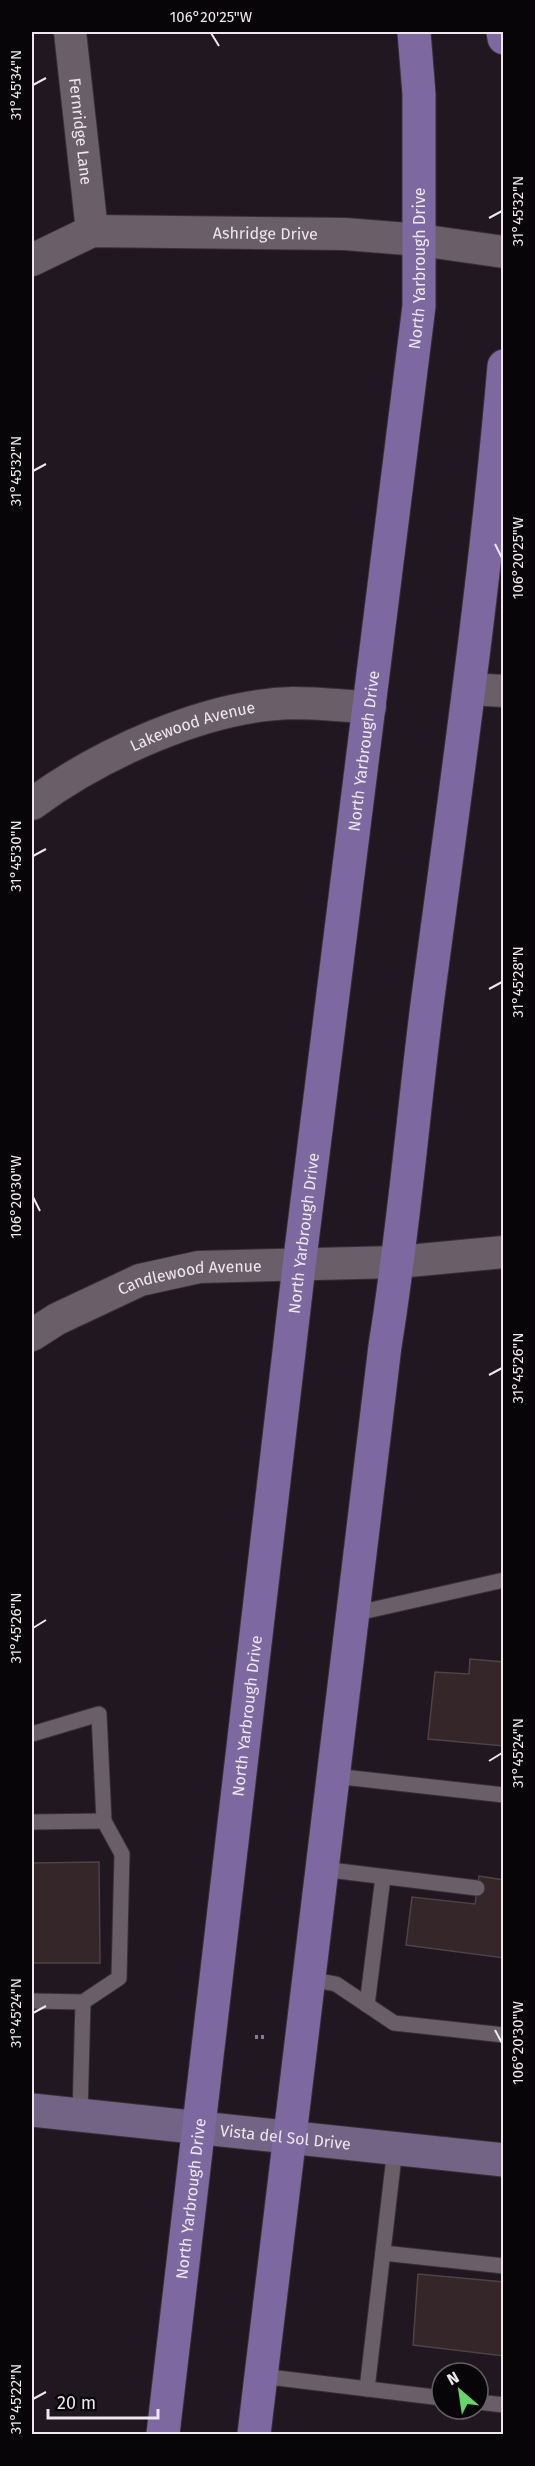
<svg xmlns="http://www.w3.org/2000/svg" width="535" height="2466" viewBox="0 0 535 2466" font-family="'Fira Sans',sans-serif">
<rect width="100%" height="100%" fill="#211720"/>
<g fill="#342629" stroke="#504144" stroke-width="1.5">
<polygon points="470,1659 504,1662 504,1746 428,1739 435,1672 469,1674"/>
<polygon points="99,1862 100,1963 32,1963 32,1863"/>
<polygon points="479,1876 504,1880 504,1958 406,1945 412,1897 475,1904"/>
<polygon points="418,2274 504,2282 504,2356 413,2345"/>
</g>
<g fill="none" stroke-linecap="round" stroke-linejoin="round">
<defs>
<g id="lane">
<polyline points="353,1614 504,1580"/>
<polyline points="32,1734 99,1714 104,1821 122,1854 119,1978 83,2002 80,2114"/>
<polyline points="334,1776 504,1795"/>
<polyline points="32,1822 104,1821"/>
<polyline points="322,1869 477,1888"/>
<polyline points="309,1979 336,1984 394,2023 504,2035"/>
<polyline points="32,2001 83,2002"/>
<polyline points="367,2005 383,1877"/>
<polyline points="383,2253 504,2266"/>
<polyline points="261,2376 442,2398"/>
<polyline points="367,2389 395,2148"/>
<polyline points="478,2402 504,2405"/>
</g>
<g id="street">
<path id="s1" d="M70 32 92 231"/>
<path id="s2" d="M32 260 92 231 345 234 420 240 504 252"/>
<polyline points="469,689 504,691"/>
<path id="s3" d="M32 804C100 754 206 705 293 703 318 703 345 706 370 707"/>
<path id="s4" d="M32 1335 57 1319 140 1280 199 1267 398 1262 504 1252"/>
</g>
<g id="secondary">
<path id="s5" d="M32 2110 504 2160"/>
</g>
<g id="primary">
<polyline points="503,32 504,38"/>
<path id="s6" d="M163 2434 299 1266 419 306V94L414 32"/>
<path d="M254 2434 385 1346C404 1230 413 1113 428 997 456 787 486 577 504 366"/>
</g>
</defs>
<use href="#lane" stroke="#383137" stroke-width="17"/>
<use href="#street" stroke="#383137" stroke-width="34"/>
<use href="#secondary" stroke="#383137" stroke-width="35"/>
<use href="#primary" stroke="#383137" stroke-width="35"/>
<polyline stroke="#857d84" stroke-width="4" stroke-dasharray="3 3" stroke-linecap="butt" points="255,2037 266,2037"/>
<use href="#lane" stroke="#6a5e68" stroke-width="15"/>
<use href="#street" stroke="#6a5e68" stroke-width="32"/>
<use href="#secondary" stroke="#736384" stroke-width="33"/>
<use href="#primary" stroke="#7d68a0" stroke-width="33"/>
</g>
<path fill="none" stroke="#eee7ed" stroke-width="2" d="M211 33 219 46M33 85 46 78M489 218 502 211M33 471 46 464M495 544 502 558M33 856 46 849M489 989 502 982M33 1197 40 1211M489 1375 502 1368M33 1628 46 1620M489 1761 502 1753M33 2013 46 2006M495 2030 502 2043M33 2399 46 2392"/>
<g text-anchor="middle" stroke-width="4.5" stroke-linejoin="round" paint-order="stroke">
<g font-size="16" fill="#eee7ed" stroke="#080508">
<text dy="6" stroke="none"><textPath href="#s1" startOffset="100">Fernridge Lane</textPath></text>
<text dy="6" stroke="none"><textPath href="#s2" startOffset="240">Ashridge Drive</textPath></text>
<text dy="6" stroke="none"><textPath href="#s6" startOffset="2181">North Yarbrough Drive</textPath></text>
<text dy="6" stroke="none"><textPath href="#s3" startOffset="180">Lakewood Avenue</textPath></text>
<text dy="6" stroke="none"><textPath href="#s6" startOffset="1695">North Yarbrough Drive</textPath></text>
<text dy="6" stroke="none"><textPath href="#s6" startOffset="1209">North Yarbrough Drive</textPath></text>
<text dy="6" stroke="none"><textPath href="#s4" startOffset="171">Candlewood Avenue</textPath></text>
<text dy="6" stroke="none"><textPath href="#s6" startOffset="723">North Yarbrough Drive</textPath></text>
<text dy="6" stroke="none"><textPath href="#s5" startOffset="255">Vista del Sol Drive</textPath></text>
<text dy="6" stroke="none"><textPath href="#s6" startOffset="237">North Yarbrough Drive</textPath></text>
</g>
</g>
<rect width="535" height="2466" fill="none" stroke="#080508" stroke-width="66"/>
<g transform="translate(460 2391) rotate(331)"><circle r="28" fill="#080508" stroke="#645f64" stroke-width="1.5"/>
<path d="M0-4.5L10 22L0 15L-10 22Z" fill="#67d466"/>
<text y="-9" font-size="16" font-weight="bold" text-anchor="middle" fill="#eee7ed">N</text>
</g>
<path d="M48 2409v9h110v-9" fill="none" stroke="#eee7ed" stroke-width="3"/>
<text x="57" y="2409" font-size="18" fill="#eee7ed" stroke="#080508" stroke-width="4.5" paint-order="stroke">20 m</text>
<rect x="33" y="33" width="469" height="2400" fill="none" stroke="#eee7ed" stroke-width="2"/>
<g font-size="15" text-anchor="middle" fill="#eee7ed">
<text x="211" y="22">106°20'25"W</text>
<text transform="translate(16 85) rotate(-90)" y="5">31°45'34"N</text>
<text transform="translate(518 211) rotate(-90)" y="5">31°45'32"N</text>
<text transform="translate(16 471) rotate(-90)" y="5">31°45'32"N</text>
<text transform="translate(518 558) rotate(-90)" y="5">106°20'25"W</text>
<text transform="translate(16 856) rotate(-90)" y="5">31°45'30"N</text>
<text transform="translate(518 982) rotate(-90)" y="5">31°45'28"N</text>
<text transform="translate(16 1197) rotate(-90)" y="5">106°20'30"W</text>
<text transform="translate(518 1368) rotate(-90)" y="5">31°45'26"N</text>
<text transform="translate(16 1628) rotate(-90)" y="5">31°45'26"N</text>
<text transform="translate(518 1753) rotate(-90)" y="5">31°45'24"N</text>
<text transform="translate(16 2013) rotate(-90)" y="5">31°45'24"N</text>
<text transform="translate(518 2043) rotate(-90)" y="5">106°20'30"W</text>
<text transform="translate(16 2399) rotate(-90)" y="5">31°45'22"N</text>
</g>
</svg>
